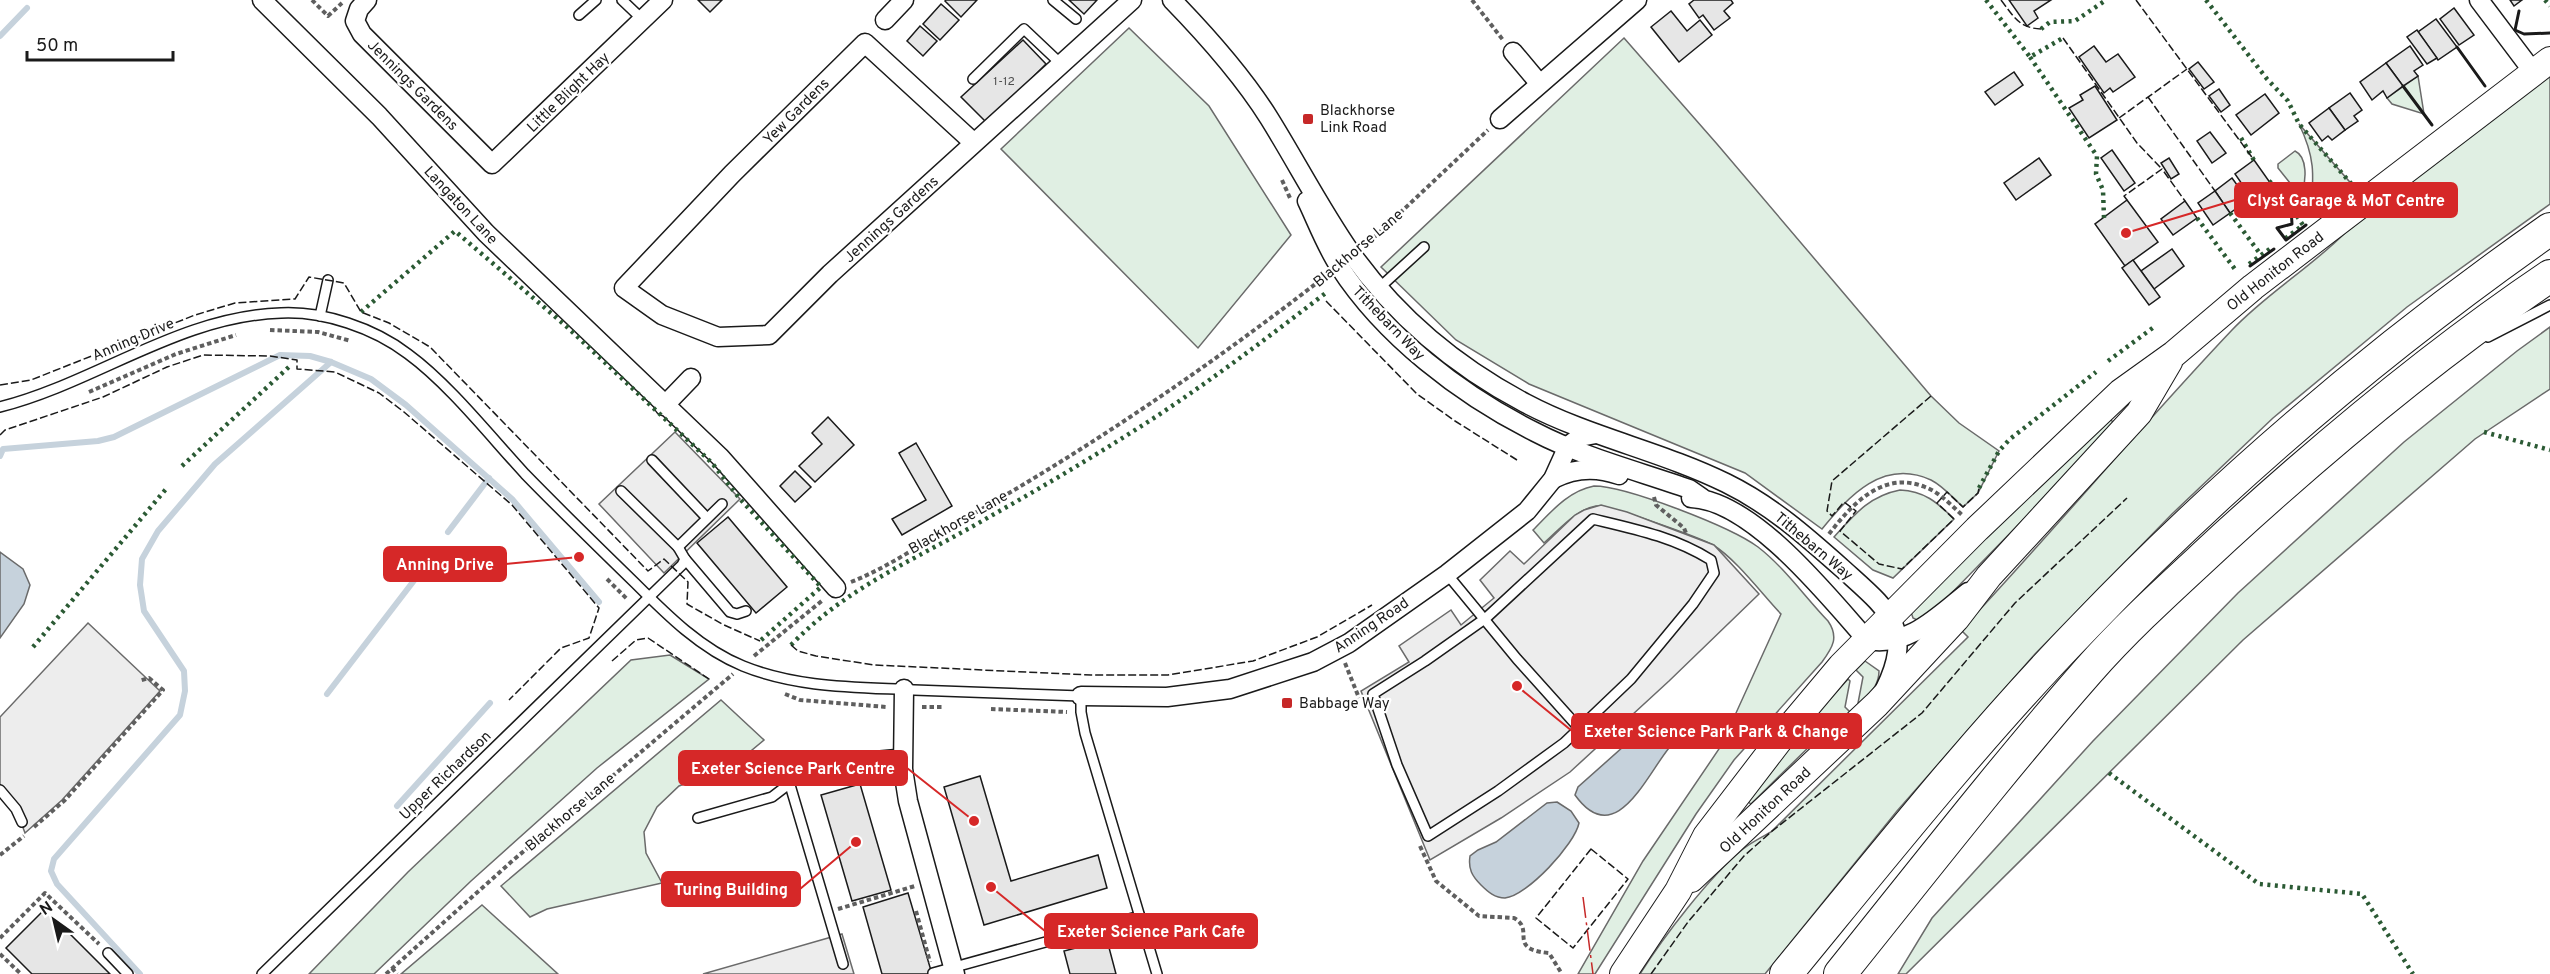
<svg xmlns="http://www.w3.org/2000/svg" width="2550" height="974" viewBox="0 0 2550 974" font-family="Overpass,sans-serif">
<rect width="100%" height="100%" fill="#fff"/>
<g fill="#e0efe3" stroke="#6a6a6a" stroke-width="1.5">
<polygon points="1129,28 1209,106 1291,235 1198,348 1001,149"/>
<path d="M1624 38 1717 144 1931 396 1959 423 1999 451 1978 493 1963 507C1953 498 1943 486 1931 480 1883 458 1849 496 1822 529L1745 473 1529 384 1456 340 1381 267Z"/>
<path d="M2550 74V204L2407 307 2273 418 2172 514 2035 654 1897 811 1765 974H1640C1664 936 1709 877 1743 849 1752 842 1762 837 1771 832L1968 637 1961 630C2053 532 2139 428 2232 330 2266 294 2310 268 2345 233Z"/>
<polygon points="2418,76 2424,114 2392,104 2387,98"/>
<path d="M2299 124 2355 188 2320 214 2316 215 2311 210C2314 174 2315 157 2299 124Z"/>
<path d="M2295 151C2308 157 2306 181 2302 193H2298L2278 168V164Z"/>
<polygon points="2550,327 2550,389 2475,439 2243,640 1906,974 1898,974 1932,918 2093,741 2238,593 2404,442 2517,351"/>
<polygon points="2108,417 2115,424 2109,432 1938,607 1917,620 1913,618 1911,612"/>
<path d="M1594 486C1626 486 1731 527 1758 547 1784 567 1805 597 1828 621 1839 637 1833 647 1822 662L1734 760 1696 814 1595 974H1578L1643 861 1721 746 1781 614C1762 594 1736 559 1713 545 1701 538 1607 504 1596 506 1575 510 1560 529 1544 543L1533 530C1551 512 1568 491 1594 486Z"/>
<path d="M1900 490C1924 491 1937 502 1954 519L1893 578 1873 570 1834 537C1854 515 1869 496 1900 490Z"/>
<polygon points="670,655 709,679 597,768 471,881 374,974 309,974 408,872 631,660"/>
<path d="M1865 661 1879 671C1879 686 1869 694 1860 705L1858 703 1863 677 1856 670Z"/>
<polygon points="1848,679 1850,681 1845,707 1852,714 1819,737 1751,804 1747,801 1803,729"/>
<polygon points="721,700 764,740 734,765 679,786 657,807 644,832 646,853 662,883 547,909 530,917 501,886"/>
<polygon points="482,905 558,974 401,974"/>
</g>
<g fill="#ededed" stroke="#6a6a6a" stroke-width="1.5">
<polygon points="675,432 740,499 664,573 599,504"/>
<polygon points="1601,505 1627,512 1714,545 1759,594 1669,681 1570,772 1501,818 1430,860 1361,691 1409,662 1399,646 1451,610 1461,625 1494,598 1480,580 1510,551 1524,564 1575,515 1584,510"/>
<polygon points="88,623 160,691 62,800 25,833 16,809 0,796 0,717"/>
<polygon points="842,934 854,974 703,974"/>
</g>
<g fill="#c6d2dc" stroke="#6a6a6a" stroke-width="1.5">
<polygon points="0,552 23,569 30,585 24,604 0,638"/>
<path d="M1653 728C1665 732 1670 735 1669 748 1646 776 1615 851 1575 795L1578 787 1642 730Z"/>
<path d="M1557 802 1571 811 1579 823C1575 844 1527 896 1505 898 1495 898 1488 892 1481 885 1472 876 1468 869 1470 856L1478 850 1496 842 1547 803Z"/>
</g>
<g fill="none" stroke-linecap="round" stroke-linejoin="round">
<g stroke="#c6d2dc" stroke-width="6">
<polyline points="0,36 27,8"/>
<polyline points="0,456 3,449 98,441 114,437 280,355 310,356 331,362 371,379 406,405 512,499 599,602"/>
<polyline points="448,532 489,478"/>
<polyline points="327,694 429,561"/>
<polyline points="397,806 490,703"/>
<polyline points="140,974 57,884 51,871 54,859 180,715 185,691 184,671 144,611 140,585 142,559 158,531 215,464 331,362"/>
</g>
</g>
<g fill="#e6e6e6" stroke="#1a1a1a" stroke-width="1.5">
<polygon points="698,0 722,0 710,12"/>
<polygon points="946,0 977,0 961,17 945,1"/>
<polygon points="1069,0 1097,0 1084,14"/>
<polygon points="1694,0 1731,0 1733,3 1724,11 1730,18 1714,30 1703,15 1699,18 1689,4"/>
<polygon points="2009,0 2051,0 2034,11 2038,18 2027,26"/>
<polygon points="2510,0 2522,0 2514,6"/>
<polygon points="941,4 959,20 940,40 923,24"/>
<polygon points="2454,8 2474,35 2459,45 2440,19"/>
<polygon points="1671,11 1687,31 1700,20 1712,35 1679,62 1651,27"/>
<polygon points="2436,19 2457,47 2438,60 2418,32"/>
<polygon points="920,26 937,41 923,56 907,41"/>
<polygon points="2417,30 2437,58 2427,64 2407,37"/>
<polygon points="1023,40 1046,64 987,123 961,97"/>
<polygon points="2094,46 2106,62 2118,54 2135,77 2113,92 2110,88 2104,93 2079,57"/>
<polygon points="2410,46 2423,65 2414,71 2418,76 2403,86 2386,63"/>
<polygon points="2198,62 2214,82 2204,89 2189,69"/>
<polygon points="2386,63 2403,86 2387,98 2383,91 2372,100 2360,82"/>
<polygon points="2014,72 2023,85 1995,105 1985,92"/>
<polygon points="2095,86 2117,120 2089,138 2069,108 2083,100 2080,95"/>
<polygon points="2219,89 2230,105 2221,112 2209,96"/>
<polygon points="2350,93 2362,110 2354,116 2358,121 2345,130 2329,108"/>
<polygon points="2265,94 2279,113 2251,135 2236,115"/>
<polygon points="2329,108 2345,130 2332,140 2328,136 2322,141 2309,123"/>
<polygon points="2210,132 2226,153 2212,163 2197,141"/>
<polygon points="2112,150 2135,183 2124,191 2101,158"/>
<polygon points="2039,158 2051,175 2016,200 2004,183"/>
<polygon points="2169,158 2179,174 2171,179 2161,163"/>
<polygon points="2254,160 2271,184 2251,197 2235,174"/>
<polygon points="2232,178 2248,200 2230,213 2215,191"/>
<polygon points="2215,191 2230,213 2213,225 2198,203"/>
<polygon points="2127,200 2158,242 2125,266 2095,224"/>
<polygon points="2185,201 2197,218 2173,235 2161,219"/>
<polygon points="2172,249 2184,266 2154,289 2141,271"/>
<polygon points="2133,260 2160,297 2149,305 2122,268"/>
<polygon points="828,417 854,445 815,482 799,466 822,444 812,433"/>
<polygon points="916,443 952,506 902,535 892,519 926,500 899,453"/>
<polygon points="795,471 811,487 795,502 780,486"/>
<polygon points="728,517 787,587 756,613 697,543"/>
<polygon points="980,776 1011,881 1098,855 1107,888 984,925 944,787"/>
<polygon points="860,784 891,890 852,901 821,795"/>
<polygon points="908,893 932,974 882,974 863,907"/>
<polygon points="45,909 110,974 32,974 6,948"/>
<polygon points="1107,940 1116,974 1070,974 1064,951"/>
</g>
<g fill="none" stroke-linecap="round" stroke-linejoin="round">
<defs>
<g id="lane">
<polyline points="622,0 643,20"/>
<polyline points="1053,0 1076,19"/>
<polyline points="579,15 596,0"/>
<polyline points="973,79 1024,29 1061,64"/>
<polyline points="1378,289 1424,247"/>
<polyline points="320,316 328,280"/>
<polyline points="2488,337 2550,305"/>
<path d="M0 407C95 383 180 316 281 313 324 311 374 328 408 354 449 384 490 436 525 474 561 511 598 547 635 583 667 615 701 649 743 666 797 688 856 687 914 690 969 692 1025 694 1081 696V712L1085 733 1157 974"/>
<polyline points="652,460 707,518"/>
<path d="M1593 519C1635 529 1674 537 1711 560L1714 573 1693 604 1631 679 1564 743 1498 791 1428 836 1397 765 1373 694 1425 661 1486 618Z"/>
<polyline points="678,547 722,504"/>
<polyline points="685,559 730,612 737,614 746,611"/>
<polyline points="1447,574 1517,659 1579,728"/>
<polyline points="790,785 843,964"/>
<polyline points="0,790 16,809 22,822"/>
<polyline points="698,818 772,797 806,771 825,761 902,754"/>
<polyline points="108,953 128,974"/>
<polyline points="933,973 1140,916"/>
<polyline points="262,974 682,565 685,559 678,547 621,491"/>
</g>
<g id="street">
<polyline points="262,0 379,116 486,233 720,457 836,588"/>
<polyline points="367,0 359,9 355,21 362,34 492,164 663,0"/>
<path d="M1172 0C1207 36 1242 75 1269 118 1297 163 1321 210 1351 253 1396 316 1457 367 1525 403 1589 437 1661 451 1726 483 1771 505 1807 537 1844 570 1887 609 1915 628 1885 689"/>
<polyline points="2479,0 2534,73"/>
<polyline points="885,20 904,0"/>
<polyline points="1513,52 1539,83"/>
<polyline points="1500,119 1637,0"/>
<polyline points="974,143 865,43 732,174 624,288 662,315 718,337 769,335 830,274 1132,0"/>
<path d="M1307 201C1317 222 1326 246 1339 266 1384 336 1461 395 1535 432 1583 457 1638 471 1689 489L1702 498"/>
<polyline points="664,406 691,378"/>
<path d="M1553 479C1574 468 1597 467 1619 475"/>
<path d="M1691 498C1752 500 1828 596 1867 640 1908 648 1939 615 1968 592"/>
<polyline points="904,689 903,769 908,801 955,974"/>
<polyline points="1081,696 1167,697 1230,689 1313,662 1349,643 1447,574 1527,511 1553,479 1568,446 1580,437 1596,434"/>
</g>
<g id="secondary">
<polyline points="1691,879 1877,704 1956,619 1989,576 2139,413 2169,362"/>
<polyline points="1623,974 1678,891 1706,836 1788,729 1841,666 1977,529 2121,392 2174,354 2253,287 2550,60"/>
</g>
<g id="highway">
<path d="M1786 974C1883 856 1978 736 2084 627 2225 480 2383 346 2550 229"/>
<path d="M1840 974C1922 872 2002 769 2088 671 2130 623 2179 580 2225 537 2328 443 2434 354 2550 276"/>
</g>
</defs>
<use href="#lane" stroke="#1a1a1a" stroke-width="12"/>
<use href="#street" stroke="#1a1a1a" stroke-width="21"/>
<use href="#secondary" stroke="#1a1a1a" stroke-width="28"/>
<use href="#highway" stroke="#1a1a1a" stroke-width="34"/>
<g stroke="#5f5f5f" stroke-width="4" stroke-dasharray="4.5 3" stroke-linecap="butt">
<polyline points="312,0 328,16 342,3"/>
<polyline points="1472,0 1503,40"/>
<polyline points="1282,180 1290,198"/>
<polyline points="1367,244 1488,130"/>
<polyline points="270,330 318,332 351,341"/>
<polyline points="89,392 176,354 236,335"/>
<polyline points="1654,497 1656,505 1684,528 1686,533"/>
<path d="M1829 534C1852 504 1883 470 1925 487 1939 492 1951 505 1962 515"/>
<polyline points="607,579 627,599"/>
<path d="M851 582C889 567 924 542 959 522 1085 451 1204 370 1318 282L1324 274"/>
<polyline points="754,656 823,600"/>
<polyline points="1345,663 1359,698"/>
<polyline points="785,694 800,700 887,707"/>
<polyline points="922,707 944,707"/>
<polyline points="991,709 1067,712"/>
<polyline points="34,827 65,800 163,690 149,678 139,681"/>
<path d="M1420 846 1436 881 1479 916 1514 918C1536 930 1506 949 1549 953L1562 974"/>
<polyline points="0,855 24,836"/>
<polyline points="838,909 915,886"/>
<polyline points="916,911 930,962"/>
<polyline points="0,938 45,893 99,944"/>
<polyline points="0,954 21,974"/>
<polyline points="392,968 397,974"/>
<polyline points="386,974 511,862 733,674"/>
</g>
<use href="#lane" stroke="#fff" stroke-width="9"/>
<use href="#street" stroke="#fff" stroke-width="18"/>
<use href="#secondary" stroke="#fff" stroke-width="26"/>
<use href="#highway" stroke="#fff" stroke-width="32"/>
<g stroke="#2b5a34" stroke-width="4.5" stroke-dasharray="3 4.5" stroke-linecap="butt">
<polyline points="1986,0 2030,57 2063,38"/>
<polyline points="2206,0 2267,79 2288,101 2299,124 2355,188"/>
<polyline points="2545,0 2550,6"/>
<polyline points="2041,29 2050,22 2075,21 2106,0"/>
<polyline points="2030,57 2097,156 2096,174 2103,190 2104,218"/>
<polyline points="2241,138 2255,162"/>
<polyline points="2269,181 2279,190 2303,225 2286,238"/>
<polyline points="2230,213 2261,255"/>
<polyline points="2197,218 2237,272"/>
<polyline points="2249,264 2271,248"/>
<polyline points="361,312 455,231 566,326 712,463 740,499 821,587 760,641"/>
<polyline points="2108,361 2154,327"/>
<polyline points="2484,432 2550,450"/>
<polyline points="182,466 291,365"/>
<polyline points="1979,488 1999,451 2010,439 2096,372"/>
<path d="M791 645C849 585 919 558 989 517 1046 485 1103 451 1157 416 1216 377 1271 335 1327 292"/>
<polyline points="33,647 166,489"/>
<polyline points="2109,773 2259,884 2362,894 2413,974"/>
</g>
<g stroke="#1a1a1a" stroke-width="1.5" stroke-dasharray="8 3" stroke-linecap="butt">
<path d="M2001 0C2014 17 2019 28 2041 29"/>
<polyline points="2136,0 2254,160"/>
<polyline points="2063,38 2137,143 2162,169"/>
<polyline points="2148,97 2215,191"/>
<polyline points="2119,118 2187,69"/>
<polyline points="2127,200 2124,196 2162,169 2185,201"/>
<polyline points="1326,301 1417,394 1455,421 1517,460"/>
<polyline points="0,385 31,380 195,315 235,303 295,299 309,277 344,283 361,312 389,323 430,347 648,571 664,559 688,582 687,604 722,624 760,641"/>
<polyline points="1931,396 1832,481 1827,511 1832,516 1844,502 1856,511 1840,531 1879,564 1902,569 1954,519 1937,503 1947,492 1963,507 1978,493 1979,488"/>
<polyline points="0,435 5,430 103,397 167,367 203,355 270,356 297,360 297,369 335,372 379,393 404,412 512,505 599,608 589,638 561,648 509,700"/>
<polyline points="791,645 798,651 816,656 874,665 1091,675 1168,675 1253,661 1317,637 1372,605"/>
<polyline points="612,661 636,640 648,638 709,679"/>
<polygon points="1591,849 1628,879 1573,948 1536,918"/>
<polyline points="1651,974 1688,922 1744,856 1771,832 1922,713 2015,603 2127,498"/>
</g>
<g stroke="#1a1a1a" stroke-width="3">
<polyline points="2519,11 2515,30 2524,34 2550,33"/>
<polyline points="2457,47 2485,86"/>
<polyline points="2403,86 2432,125"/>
<polyline points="2311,205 2313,212 2320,214 2355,188"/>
<polyline points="2291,208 2292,224 2277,228 2286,240 2306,225"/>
<polyline points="2250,266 2274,249"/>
</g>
<polyline stroke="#c62828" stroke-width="1.5" stroke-dasharray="21 4.5 3 4.5" stroke-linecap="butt" points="1583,897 1593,974"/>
</g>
<g fill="#c62828" stroke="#fff" stroke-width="2">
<rect x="1302" y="113" width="12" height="12" rx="3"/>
<rect x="1281" y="697" width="12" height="12" rx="3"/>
</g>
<g text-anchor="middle" stroke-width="4.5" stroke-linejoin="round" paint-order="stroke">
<g font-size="12" fill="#4d4d4d">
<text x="1004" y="85">1-12</text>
</g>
<g font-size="15" fill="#1a1a1a" stroke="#fff">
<text transform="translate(413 85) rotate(45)" y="5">Jennings Gardens</text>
<text transform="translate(568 92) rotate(-44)" y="5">Little Blight Hay</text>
<text transform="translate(796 111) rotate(-45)" y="5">Yew Gardens</text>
<text transform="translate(461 205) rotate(47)" y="5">Langaton Lane</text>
<text transform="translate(891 219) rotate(-42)" y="5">Jennings Gardens</text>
<text transform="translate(1358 248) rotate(-40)" y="5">Blackhorse Lane</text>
<text transform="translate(2275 271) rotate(-38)" y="5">Old Honiton Road</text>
<text transform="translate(1389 323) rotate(46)" y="5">Tithebarn Way</text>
<text transform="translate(133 339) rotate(-23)" y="5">Anning Drive</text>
<text transform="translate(958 522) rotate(-30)" y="5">Blackhorse Lane</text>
<text transform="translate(1814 546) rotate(40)" y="5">Tithebarn Way</text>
<text transform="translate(1371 625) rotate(-34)" y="5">Anning Road</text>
<text transform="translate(445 775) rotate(-44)" y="5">Upper Richardson</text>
<text transform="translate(1765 810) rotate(-43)" y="5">Old Honiton Road</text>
<text transform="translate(570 812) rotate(-40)" y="5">Blackhorse Lane</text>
</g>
<g font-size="15" fill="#1a1a1a" stroke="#fff" text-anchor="start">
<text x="1320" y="115">Blackhorse<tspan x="1320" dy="17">Link Road</tspan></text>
<text x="1299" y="708">Babbage Way</text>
</g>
</g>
<path fill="none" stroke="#d62828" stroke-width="2" d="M2126 233L2235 200M579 557L506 564M1517 686L1572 731M974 821L907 768M856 842L800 889M991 887L1045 931"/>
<g fill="#d62828" stroke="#fff" stroke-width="2">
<circle cx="2126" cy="233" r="6"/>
<circle cx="579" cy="557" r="6"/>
<circle cx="1517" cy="686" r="6"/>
<circle cx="974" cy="821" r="6"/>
<circle cx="856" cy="842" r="6"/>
<circle cx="991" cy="887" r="6"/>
</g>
<g fill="#d62828" stroke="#d62828" stroke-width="2">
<rect x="2235" y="183" width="222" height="34" rx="6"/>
<rect x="384" y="547" width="122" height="34" rx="6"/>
<rect x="1572" y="714" width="289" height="34" rx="6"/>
<rect x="679" y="751" width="228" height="34" rx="6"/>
<rect x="662" y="872" width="138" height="34" rx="6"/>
<rect x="1045" y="914" width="212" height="34" rx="6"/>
</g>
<g font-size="16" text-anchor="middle" font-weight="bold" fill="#fff">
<text x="2346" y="206">Clyst Garage &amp; MoT Centre</text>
<text x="445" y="570">Anning Drive</text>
<text x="1716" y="737">Exeter Science Park Park &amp; Change</text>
<text x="793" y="774">Exeter Science Park Centre</text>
<text x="731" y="895">Turing Building</text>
<text x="1151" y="937">Exeter Science Park Cafe</text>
</g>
<g transform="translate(54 920) rotate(326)" stroke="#ffffff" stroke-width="4.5" paint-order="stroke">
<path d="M0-4.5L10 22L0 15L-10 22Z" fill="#1a1a1a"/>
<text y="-9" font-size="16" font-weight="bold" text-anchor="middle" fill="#1a1a1a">N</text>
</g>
<path d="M27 51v9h146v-9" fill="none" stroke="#1a1a1a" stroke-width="3"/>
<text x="36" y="51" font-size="18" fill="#1a1a1a" stroke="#ffffff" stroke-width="4.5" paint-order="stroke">50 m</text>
</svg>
